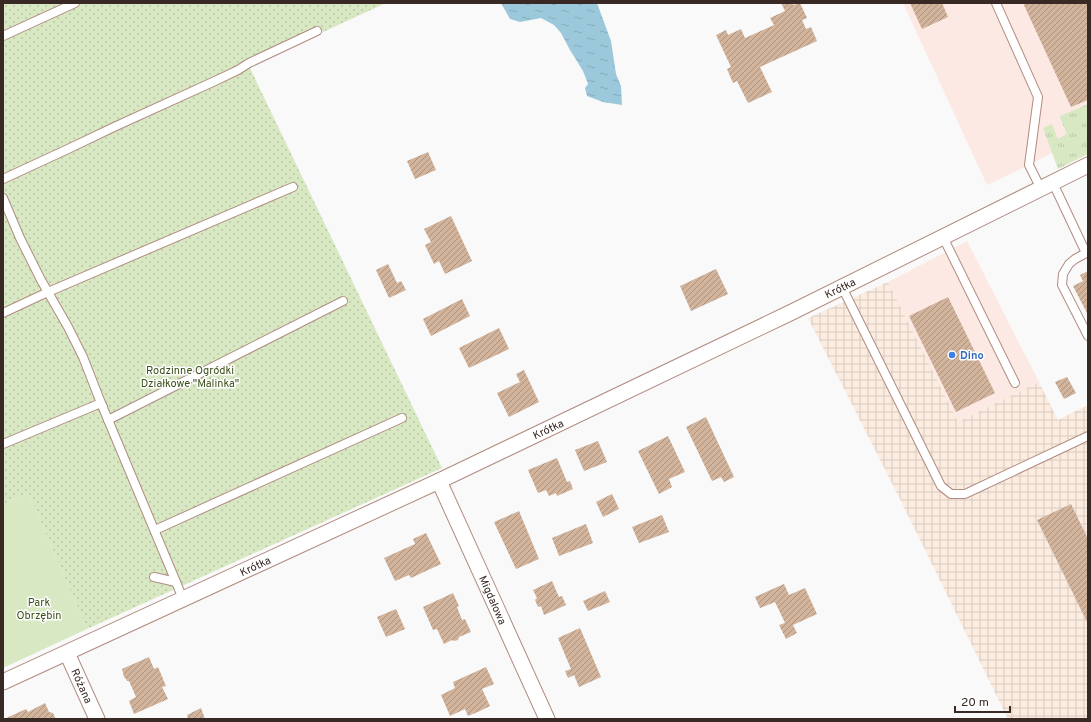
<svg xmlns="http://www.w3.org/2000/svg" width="1091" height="722" viewBox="0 0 1091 722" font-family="Overpass,sans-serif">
<defs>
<pattern id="industrial-grid" width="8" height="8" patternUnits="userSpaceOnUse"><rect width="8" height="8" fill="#fcece0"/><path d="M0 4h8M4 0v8" fill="none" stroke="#d9cac0"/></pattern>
<pattern id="grass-tufts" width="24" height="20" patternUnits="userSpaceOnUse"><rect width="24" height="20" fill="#d7e8c3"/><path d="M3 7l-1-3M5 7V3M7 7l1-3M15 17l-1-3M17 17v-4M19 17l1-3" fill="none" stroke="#b9c7a7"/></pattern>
<pattern id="garden-dots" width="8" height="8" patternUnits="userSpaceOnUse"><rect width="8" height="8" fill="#d7e8c3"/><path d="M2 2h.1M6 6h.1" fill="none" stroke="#b9c7a7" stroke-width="1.8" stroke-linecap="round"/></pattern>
<pattern id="water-ripples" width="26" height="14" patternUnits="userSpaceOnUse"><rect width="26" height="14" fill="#9cc8db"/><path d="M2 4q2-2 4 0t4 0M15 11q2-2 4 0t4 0" fill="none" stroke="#87acbc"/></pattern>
<pattern id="building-hatch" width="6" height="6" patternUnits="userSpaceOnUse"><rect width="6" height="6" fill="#d2b39c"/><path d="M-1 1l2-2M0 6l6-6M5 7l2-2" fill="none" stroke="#ab927f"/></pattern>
</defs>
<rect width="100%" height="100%" fill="#f9f9f9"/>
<g fill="#fde9e3">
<polygon points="903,3 1088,3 1088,134 1029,165 987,185"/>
<polygon points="967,241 1039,382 958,422 888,282"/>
</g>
<polygon fill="url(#industrial-grid)" points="888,282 958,422 1039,382 1058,420 1088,405 1088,719 1008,719 901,501 808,318"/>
<polygon fill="url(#grass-tufts)" points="1088,104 1088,154 1058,169 1043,128 1052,124 1058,139 1067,134 1061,120 1060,116"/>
<polygon fill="#d7e8c3" points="28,492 87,629 3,668 3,505"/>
<polygon fill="url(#garden-dots)" points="3,3 386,3 249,66 442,468 87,629 28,492 3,505"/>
<polygon fill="url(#water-ripples)" points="501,3 597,3 611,41 616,74 621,86 622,105 603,102 587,96 585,88 588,84 583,71 570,50 561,33 554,25 541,18 520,22 510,19"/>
<g fill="url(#building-hatch)">
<polygon points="781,3 792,3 793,5 800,3 807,18 802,20 806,29 811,27 817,41 760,67 772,92 748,103 737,81 733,83 727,69 731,67 716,35 726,30 728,35 741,29 745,38 774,25 770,18 785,11"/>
<polygon points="910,3 942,3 948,17 922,29"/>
<polygon points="1023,3 1088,3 1088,100 1071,107"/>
<polygon points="428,152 436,170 415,179 407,161"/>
<polygon points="451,216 472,261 445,274 439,261 434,264 425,245 431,242 424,229"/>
<polygon points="388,264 397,283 401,281 406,290 389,298 376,270"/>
<polygon points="716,269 728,294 691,311 680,286"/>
<polygon points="1088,271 1088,315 1073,286 1083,281 1080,275"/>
<polygon points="948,297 995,393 956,412 909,316"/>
<polygon points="462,299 470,316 431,336 423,319"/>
<polygon points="499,328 509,349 469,368 459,348"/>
<polygon points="524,370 539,402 509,417 497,393 520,382 516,374"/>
<polygon points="1067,377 1076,393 1064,399 1055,382"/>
<polygon points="706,417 734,477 724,482 721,477 712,481 686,427"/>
<polygon points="668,436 685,472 669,479 672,487 659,494 638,451"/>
<polygon points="598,441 607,462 584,471 575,450"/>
<polygon points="557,458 567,482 570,481 573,489 557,496 556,493 549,496 546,490 538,493 528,470"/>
<polygon points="612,494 619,509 603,517 596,502"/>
<polygon points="1071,504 1088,539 1088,624 1037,520"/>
<polygon points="519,511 539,559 516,569 494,522"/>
<polygon points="662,515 669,532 639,543 632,527"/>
<polygon points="586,524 593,543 559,556 552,538"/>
<polygon points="426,533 441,564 411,578 409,575 395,581 384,558 415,544 413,539"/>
<polygon points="552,581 559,597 562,596 566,605 544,615 541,606 538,607 535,600 537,598 533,590"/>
<polygon points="784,584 789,595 805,588 817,614 793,625 797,633 786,639 779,625 785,623 775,602 760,608 755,597"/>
<polygon points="605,591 610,602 588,611 583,601"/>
<polygon points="453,593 459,606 457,607 462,620 465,619 471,632 459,637 458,640 454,641 452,640 444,644 437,629 433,630 423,607"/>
<polygon points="396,609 405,629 386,637 377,617"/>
<polygon points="580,628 601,677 579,687 574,675 568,678 565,671 571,669 558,638"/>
<polygon points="149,657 154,669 158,667 166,686 162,687 168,699 134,714 129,701 136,697 129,681 127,681 126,679 124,677 122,669"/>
<polygon points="486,667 494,684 482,689 490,706 480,711 468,716 465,709 450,716 441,695 455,688 453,682"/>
<polygon points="45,703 49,712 53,713 56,719 4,719 26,709 28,712"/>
<polygon points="201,708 205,719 188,719 187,715"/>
</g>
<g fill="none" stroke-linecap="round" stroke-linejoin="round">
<defs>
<g id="service">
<polyline points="996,3 1038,97 1029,165 1041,189"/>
<polyline points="3,36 75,3"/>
<polyline points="3,179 68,149 114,127 215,81 238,70 249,63 317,31"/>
<polyline points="1053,183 1086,253"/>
<polyline points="3,198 20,238 41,280 68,327 83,357 101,403 176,582"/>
<polyline points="943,237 1015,383"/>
<polyline points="1088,252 1075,259 1069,264 1063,274 1062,285 1088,336"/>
<polyline points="842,287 941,486 951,494 965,494 1088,436"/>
<polyline points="3,313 48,292 293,187"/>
<polyline points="108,420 343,301"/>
<polyline points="3,444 101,403 103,407"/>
<polyline points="155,530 402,418"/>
<polyline points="154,577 176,582 183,599"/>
</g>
<g id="minor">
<polyline points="439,481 547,719"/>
<polyline points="67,653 97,719"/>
<polyline points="3,682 439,481 790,313 1088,165"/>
</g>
</defs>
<use href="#service" stroke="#b08c80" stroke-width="10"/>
<use href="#minor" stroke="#b08c80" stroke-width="17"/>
<use href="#service" stroke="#fff" stroke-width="8"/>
<use href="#minor" stroke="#fff" stroke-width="15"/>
</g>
<circle fill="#3f7fe0" stroke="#fff" stroke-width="1.5" cx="952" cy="355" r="4"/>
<g text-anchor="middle" stroke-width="3" stroke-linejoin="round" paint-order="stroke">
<g font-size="11" fill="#382924" stroke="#fff">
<text transform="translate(840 288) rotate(-26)" y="4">Krótka</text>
<text transform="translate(548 429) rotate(-25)" y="4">Krótka</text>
<text transform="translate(255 566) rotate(-25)" y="4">Krótka</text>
<text transform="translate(493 600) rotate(66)" y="4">Migdałowa</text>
<text transform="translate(82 686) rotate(66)" y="4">Różana</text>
</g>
<g font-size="11" font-weight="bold" fill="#366cbe" stroke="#fff" text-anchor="start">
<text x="960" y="359">Dino</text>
</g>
<g font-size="11" fill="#3c511a" stroke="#fff">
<text x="190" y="374">Rodzinne Ogródki<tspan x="190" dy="13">Działkowe "Malinka"</tspan></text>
<text x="39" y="606">Park<tspan x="39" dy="13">Obrzębin</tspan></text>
</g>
</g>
<rect width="1091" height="722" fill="none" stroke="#382924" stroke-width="8"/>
<path d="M955 706v6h55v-6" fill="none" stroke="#382924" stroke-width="2"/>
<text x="961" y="706" font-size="12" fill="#382924" stroke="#ffffff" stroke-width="3" paint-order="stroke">20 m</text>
</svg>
